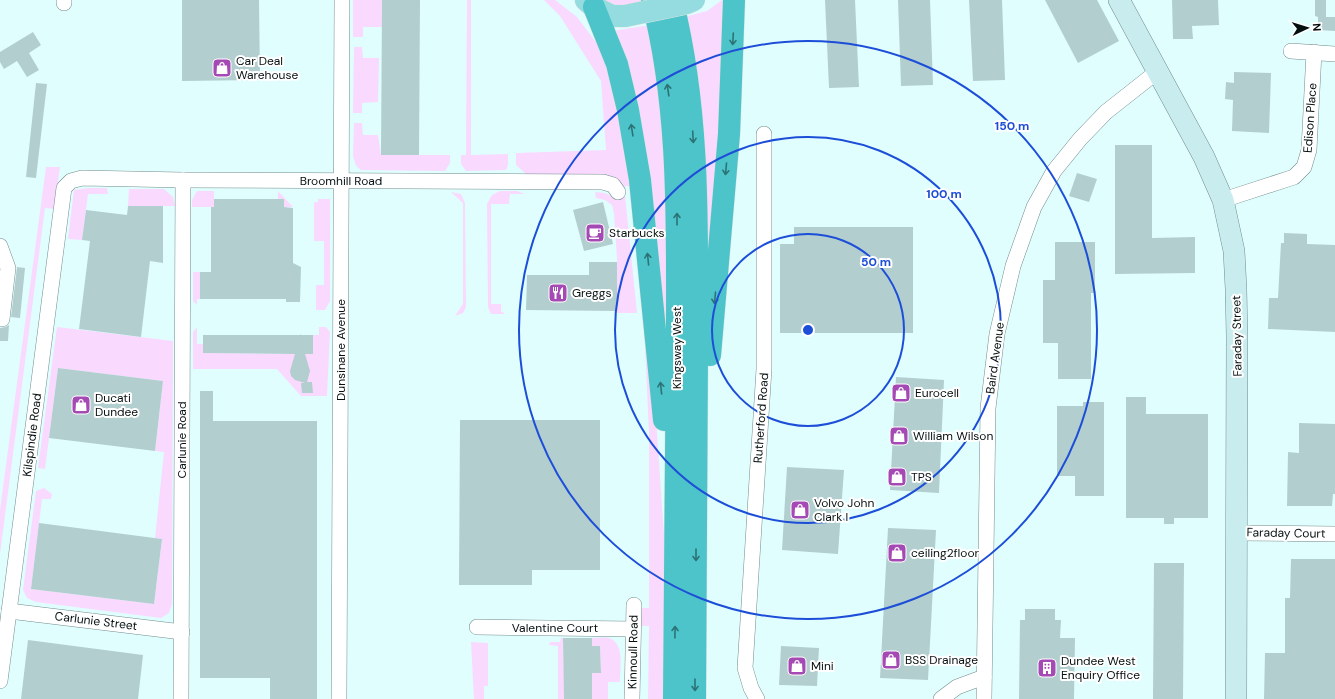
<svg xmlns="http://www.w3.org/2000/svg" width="1335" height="699" viewBox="0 0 1335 699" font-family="'DM Sans',sans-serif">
<rect width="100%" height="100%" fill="#e1feff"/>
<g fill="#fad9fe">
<polygon points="353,0 382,0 382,27 363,27 363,37 353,37"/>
<polygon points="467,0 471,0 471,155 508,154 508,165 506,170 466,171 461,164 461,155 466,155"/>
<polygon points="544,0 555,0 577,17 595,41 601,42 614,76 648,302 668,593 668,699 648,699 649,626 640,626 640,608 649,608 649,433 643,302 629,186 620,187 526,174 516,165 516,153 606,150 601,81 560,16"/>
<polygon points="600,0 644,0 645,3 611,7"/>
<polygon points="722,0 727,0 712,260 705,261 684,17 707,11"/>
<polygon points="650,25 666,122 670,338 664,338 612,31"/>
<polygon points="354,47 362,47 363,58 379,58 378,102 362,103 362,113 353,113"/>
<polygon points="354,123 362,123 363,135 378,135 381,155 450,155 450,163 445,171 361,170 356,166 353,156"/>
<polygon points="46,167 60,167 54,209 45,208 0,554 0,510"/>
<polygon points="88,188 107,188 108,194 88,194 82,240 68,239 74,190"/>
<polygon points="129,189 164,189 173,197 175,206 128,206"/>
<polygon points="197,191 214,191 214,207 192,207 192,200"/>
<polygon points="278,191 293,207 284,207 284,199 278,199"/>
<polygon points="500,191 517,191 525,194 510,194 509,204 491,204 491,304 501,304 501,311 505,314 491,314 488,307 487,204 492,195"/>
<polygon points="451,192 461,194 465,203 466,307 463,313 455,316 463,304 463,203"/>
<polygon points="595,192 605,193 613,197 625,195 637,313 617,313 617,259 614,213 612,205 605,200 596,198"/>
<polygon points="318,199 330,199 330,301 325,310 316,310 316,285 324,285 324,241 314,241 314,202 318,202"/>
<polygon points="193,272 200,272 200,299 197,299 197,305 193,301"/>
<polygon points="57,327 173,341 172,604 169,613 161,618 36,602 27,598 23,590 36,491 44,488 52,494 51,499 42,499 31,589 154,604 162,539 155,538 164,452 155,451 163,381 58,368 45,469 38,468"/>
<polygon points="197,327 197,344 203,344 203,353 313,354 313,335 319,335 319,327 326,327 330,332 327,396 301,396 277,369 193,369 193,332"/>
<path d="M561 638H563L564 681H592V673L601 672 600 646H592V638C597 638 604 637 609 638 625 643 620 668 620 682H608V699H558V646L549 645 550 642H560Z"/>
<polygon points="471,642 488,643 488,686 484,686 484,699 474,699"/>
</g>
<g fill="#b3cecf">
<polygon points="182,0 259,0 260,80 182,81"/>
<polygon points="382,0 420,0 419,155 381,155"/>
<polygon points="825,0 855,0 859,87 829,88"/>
<polygon points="898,0 930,0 933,85 901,86"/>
<polygon points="969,0 1002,0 1005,80 973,81"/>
<polygon points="1045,0 1097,0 1119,41 1078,63"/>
<polygon points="1172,0 1218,0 1219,25 1192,26 1193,39 1173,39"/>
<polygon points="1315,0 1326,0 1326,17 1335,17 1335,31 1318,30 1318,17 1315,16"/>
<polygon points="33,32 41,45 29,53 39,70 27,77 17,61 4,69 0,62 0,52"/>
<polygon points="1234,72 1271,73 1269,133 1232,131 1233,100 1225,99 1226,82 1234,83"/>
<polygon points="36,83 47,84 36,178 26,177"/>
<polygon points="1115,145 1152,145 1152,238 1195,237 1195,273 1115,274"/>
<polygon points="1077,173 1097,179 1089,202 1069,196"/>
<polygon points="214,199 284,199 284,207 293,208 293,263 301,267 300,302 286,302 286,299 200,299 200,272 211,272 211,207 214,207"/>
<polygon points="603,202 613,244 584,251 573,210"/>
<polygon points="128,206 163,206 163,263 150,261 141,337 79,329 90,241 82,240 86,210 127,215"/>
<polygon points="794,227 913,227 913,333 780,333 780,244 794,244"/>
<polygon points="1284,233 1307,234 1307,244 1335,245 1335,332 1268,329 1269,298 1278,298 1281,243 1284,243"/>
<polygon points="1055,242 1095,242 1095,293 1091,293 1091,379 1058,379 1058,343 1043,343 1043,280 1055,280"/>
<polygon points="589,262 617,262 617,311 526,310 527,275 589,275"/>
<polygon points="17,267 25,268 20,318 11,317"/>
<polygon points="9,325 8,341 0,341 0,328 5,327"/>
<polygon points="300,334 301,335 313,335 313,354 305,354 310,371 307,382 312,382 313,393 302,393 301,383 305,383 295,380 291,376 290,371 295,354 203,353 203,335 300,335"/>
<polygon points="58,368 163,381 155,451 49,438"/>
<polygon points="896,377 944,380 939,493 890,490"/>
<polygon points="200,391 213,391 213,421 317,421 317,699 270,699 270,678 200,678"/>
<polygon points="1126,397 1146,397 1146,414 1208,414 1208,518 1174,518 1174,524 1164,524 1164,518 1126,518"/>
<polygon points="1083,402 1104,402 1104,496 1075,496 1075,476 1057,476 1057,406 1083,406"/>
<polygon points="460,420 600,420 600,570 532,570 532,585 459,585"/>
<polygon points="1299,423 1335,424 1335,494 1333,494 1332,506 1287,506 1288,452 1299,453"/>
<polygon points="787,467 844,470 838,554 782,550"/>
<polygon points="39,523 162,539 154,604 31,589"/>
<polygon points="888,528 936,530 928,680 880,678"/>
<polygon points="1291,559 1335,559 1335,699 1264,699 1265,653 1285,653 1285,598 1290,598"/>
<polygon points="1154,563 1184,563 1183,699 1153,699"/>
<polygon points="1025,609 1055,609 1055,620 1061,620 1060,638 1075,638 1074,699 1019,699 1020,620 1025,620"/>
<polygon points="563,638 592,638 592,646 600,646 601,673 592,673 592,699 564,699"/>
<polygon points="28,640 143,655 138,699 21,699"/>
<polygon points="781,646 819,648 817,686 779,685"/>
</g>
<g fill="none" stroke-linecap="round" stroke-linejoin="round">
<defs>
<g id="street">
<polyline points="64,3 64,0"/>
<polyline points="1291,51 1335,54"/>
<polyline points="1223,200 1294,177 1304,167 1309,150 1314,52"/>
<polyline points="0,246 8,268 2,319"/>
<polyline points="1237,533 1335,534"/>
<polyline points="9,611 182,632"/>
<polyline points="477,627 633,629"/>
<polyline points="0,681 64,188 71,181 82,178 183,180 603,182 613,185 618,192"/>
<polyline points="181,699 183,180"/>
<polyline points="339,699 342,0"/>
<polyline points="632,699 634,605"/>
<polyline points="757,699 751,688 745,668 764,369 764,134"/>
<polyline points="941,699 957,687 984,677"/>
<polyline points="984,699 988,408 997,334 1013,266 1034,207 1054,171 1080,139 1106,112 1158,71"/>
</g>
<polyline id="secondary" points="1119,0 1204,157 1223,200 1234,251 1236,289 1237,336 1236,699"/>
<polyline id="primary" points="586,0 594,7 612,16 625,16"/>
<g id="highway">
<path d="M652 0C680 108 677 222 677 333 677 455 676 577 674 699"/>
<path d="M672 0C701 114 697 234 697 350 696 467 696 583 695 699"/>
<polyline points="594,7 617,64 628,110 640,180 664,420"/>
<polyline points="710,355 729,134 734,0"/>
</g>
</defs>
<use href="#street" stroke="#728c8d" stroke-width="16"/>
<use href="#secondary" stroke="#728c8d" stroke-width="22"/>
<use href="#primary" stroke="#e1e2e2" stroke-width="23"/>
<use href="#highway" stroke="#e1e2e2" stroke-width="23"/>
<use href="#street" stroke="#fff" stroke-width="15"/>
<use href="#secondary" stroke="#c9edef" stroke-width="21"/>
<use href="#primary" stroke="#94dcdf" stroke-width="22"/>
<use href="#highway" stroke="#4cc4ca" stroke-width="22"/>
<defs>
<polyline id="primary-bridge" points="625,16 687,3 694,0"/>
</defs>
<use href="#primary-bridge" stroke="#e1e2e2" stroke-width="23" stroke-linecap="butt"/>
<use href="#primary-bridge" stroke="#94dcdf" stroke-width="22"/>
</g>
<defs><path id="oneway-shaft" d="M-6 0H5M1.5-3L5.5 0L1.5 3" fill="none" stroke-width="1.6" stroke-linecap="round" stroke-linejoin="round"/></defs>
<g stroke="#2c7376">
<use href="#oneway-shaft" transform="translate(733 39) rotate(93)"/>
<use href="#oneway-shaft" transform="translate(668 90) rotate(-98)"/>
<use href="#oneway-shaft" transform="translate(632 130) rotate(-99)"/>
<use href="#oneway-shaft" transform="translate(693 137) rotate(87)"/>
<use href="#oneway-shaft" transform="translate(726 169) rotate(95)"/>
<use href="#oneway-shaft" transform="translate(677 219) rotate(-90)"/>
<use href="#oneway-shaft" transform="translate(648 259) rotate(-96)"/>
<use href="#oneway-shaft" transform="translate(715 298) rotate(95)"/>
<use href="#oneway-shaft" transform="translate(661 388) rotate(-96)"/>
<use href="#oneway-shaft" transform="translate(696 555) rotate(90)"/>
<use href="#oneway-shaft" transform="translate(675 632) rotate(-89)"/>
<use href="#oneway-shaft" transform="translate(695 685) rotate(90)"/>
</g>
<g fill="none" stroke="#1d4ed8" stroke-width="2">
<circle cx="808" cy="330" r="96"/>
<circle cx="808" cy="330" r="193"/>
<circle cx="808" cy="330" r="289"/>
</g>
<defs>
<symbol id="shop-square" viewBox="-11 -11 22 22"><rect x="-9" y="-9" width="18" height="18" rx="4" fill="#a549b4" stroke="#fff"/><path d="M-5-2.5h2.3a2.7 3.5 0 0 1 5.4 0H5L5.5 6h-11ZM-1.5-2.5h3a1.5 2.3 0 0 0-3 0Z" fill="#fff"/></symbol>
<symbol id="cafe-square" viewBox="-11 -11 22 22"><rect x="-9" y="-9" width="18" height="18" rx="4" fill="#a549b4" stroke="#fff"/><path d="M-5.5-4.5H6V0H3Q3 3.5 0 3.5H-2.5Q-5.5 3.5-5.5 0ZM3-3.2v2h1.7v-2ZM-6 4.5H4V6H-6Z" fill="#fff"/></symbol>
<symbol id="restaurant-square" viewBox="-11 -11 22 22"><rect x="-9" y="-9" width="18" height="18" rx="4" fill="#a549b4" stroke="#fff"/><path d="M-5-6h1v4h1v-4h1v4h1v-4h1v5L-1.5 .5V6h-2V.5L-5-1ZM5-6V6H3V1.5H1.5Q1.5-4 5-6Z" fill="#fff"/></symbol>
<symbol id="building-square" viewBox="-11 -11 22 22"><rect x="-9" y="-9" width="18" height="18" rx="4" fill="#a549b4" stroke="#fff"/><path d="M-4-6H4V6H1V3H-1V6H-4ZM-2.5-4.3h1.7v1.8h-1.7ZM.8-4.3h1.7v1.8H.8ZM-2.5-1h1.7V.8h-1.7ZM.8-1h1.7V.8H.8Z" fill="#fff"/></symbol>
</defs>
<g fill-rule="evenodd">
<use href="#shop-square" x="211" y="57" width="22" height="22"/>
<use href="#cafe-square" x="584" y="222" width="22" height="22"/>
<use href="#restaurant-square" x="547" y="282" width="22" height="22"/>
<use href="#shop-square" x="890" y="382" width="22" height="22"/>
<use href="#shop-square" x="70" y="394" width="22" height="22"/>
<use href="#shop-square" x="888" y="425" width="22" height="22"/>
<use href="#shop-square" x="886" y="466" width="22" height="22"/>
<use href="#shop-square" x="789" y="499" width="22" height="22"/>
<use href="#shop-square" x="886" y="542" width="22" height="22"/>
<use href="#shop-square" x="880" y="649" width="22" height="22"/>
<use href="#shop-square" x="786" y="655" width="22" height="22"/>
<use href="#building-square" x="1036" y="657" width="22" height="22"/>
</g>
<g text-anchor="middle" stroke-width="4" stroke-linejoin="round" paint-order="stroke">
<g font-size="12" fill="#060f0f" stroke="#fff" text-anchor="start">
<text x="236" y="65">Car Deal<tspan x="236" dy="14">Warehouse</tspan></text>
<text x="609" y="237">Starbucks</text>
<text x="572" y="297">Greggs</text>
<text x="915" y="397">Eurocell</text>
<text x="95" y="402">Ducati<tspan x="95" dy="14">Dundee</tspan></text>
<text x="913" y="440">William Wilson</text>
<text x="911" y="481">TPS</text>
<text x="814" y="507">Volvo John<tspan x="814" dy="14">Clark l</tspan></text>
<text x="911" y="557">ceiling2floor</text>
<text x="905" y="664">BSS Drainage</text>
<text x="1061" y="665">Dundee West<tspan x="1061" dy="14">Enquiry Office</tspan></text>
<text x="811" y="670">Mini</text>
</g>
<g font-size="12" fill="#060f0f" stroke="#fff">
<text transform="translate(1310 118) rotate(-86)" y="4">Edison Place</text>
<text x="341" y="185">Broomhill Road</text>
<text transform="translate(1237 336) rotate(-91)" y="4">Faraday Street</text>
<text transform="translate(677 348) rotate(-90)" y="4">Kingsway West</text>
<text transform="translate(341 350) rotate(-90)" y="4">Dunsinane Avenue</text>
<text transform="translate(995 358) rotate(-82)" y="4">Baird Avenue</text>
<text transform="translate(761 418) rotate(-86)" y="4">Rutherford Road</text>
<text transform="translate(32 435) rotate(-83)" y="4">Kilspindie Road</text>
<text transform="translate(182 440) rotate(-90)" y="4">Carlunie Road</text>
<text transform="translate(1286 533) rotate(1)" y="4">Faraday Court</text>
<text transform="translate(96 621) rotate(7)" y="4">Carlunie Street</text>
<text x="555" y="632">Valentine Court</text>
<text transform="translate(633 652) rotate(-89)" y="4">Kinnoull Road</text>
</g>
</g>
<circle cx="808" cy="330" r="6" fill="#1d4ed8" stroke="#fff" stroke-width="2"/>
<g font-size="12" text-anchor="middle" font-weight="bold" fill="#1d4ed8" stroke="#fff" stroke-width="4" stroke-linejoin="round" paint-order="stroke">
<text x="1012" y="130">150 m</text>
<text x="944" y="198">100 m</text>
<text x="876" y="266">50 m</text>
</g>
<g transform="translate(1307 28) rotate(86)" stroke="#ffffff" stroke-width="3" paint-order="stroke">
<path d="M0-3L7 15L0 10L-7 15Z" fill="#060f0f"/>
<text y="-6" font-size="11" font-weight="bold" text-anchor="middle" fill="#060f0f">N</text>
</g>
</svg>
